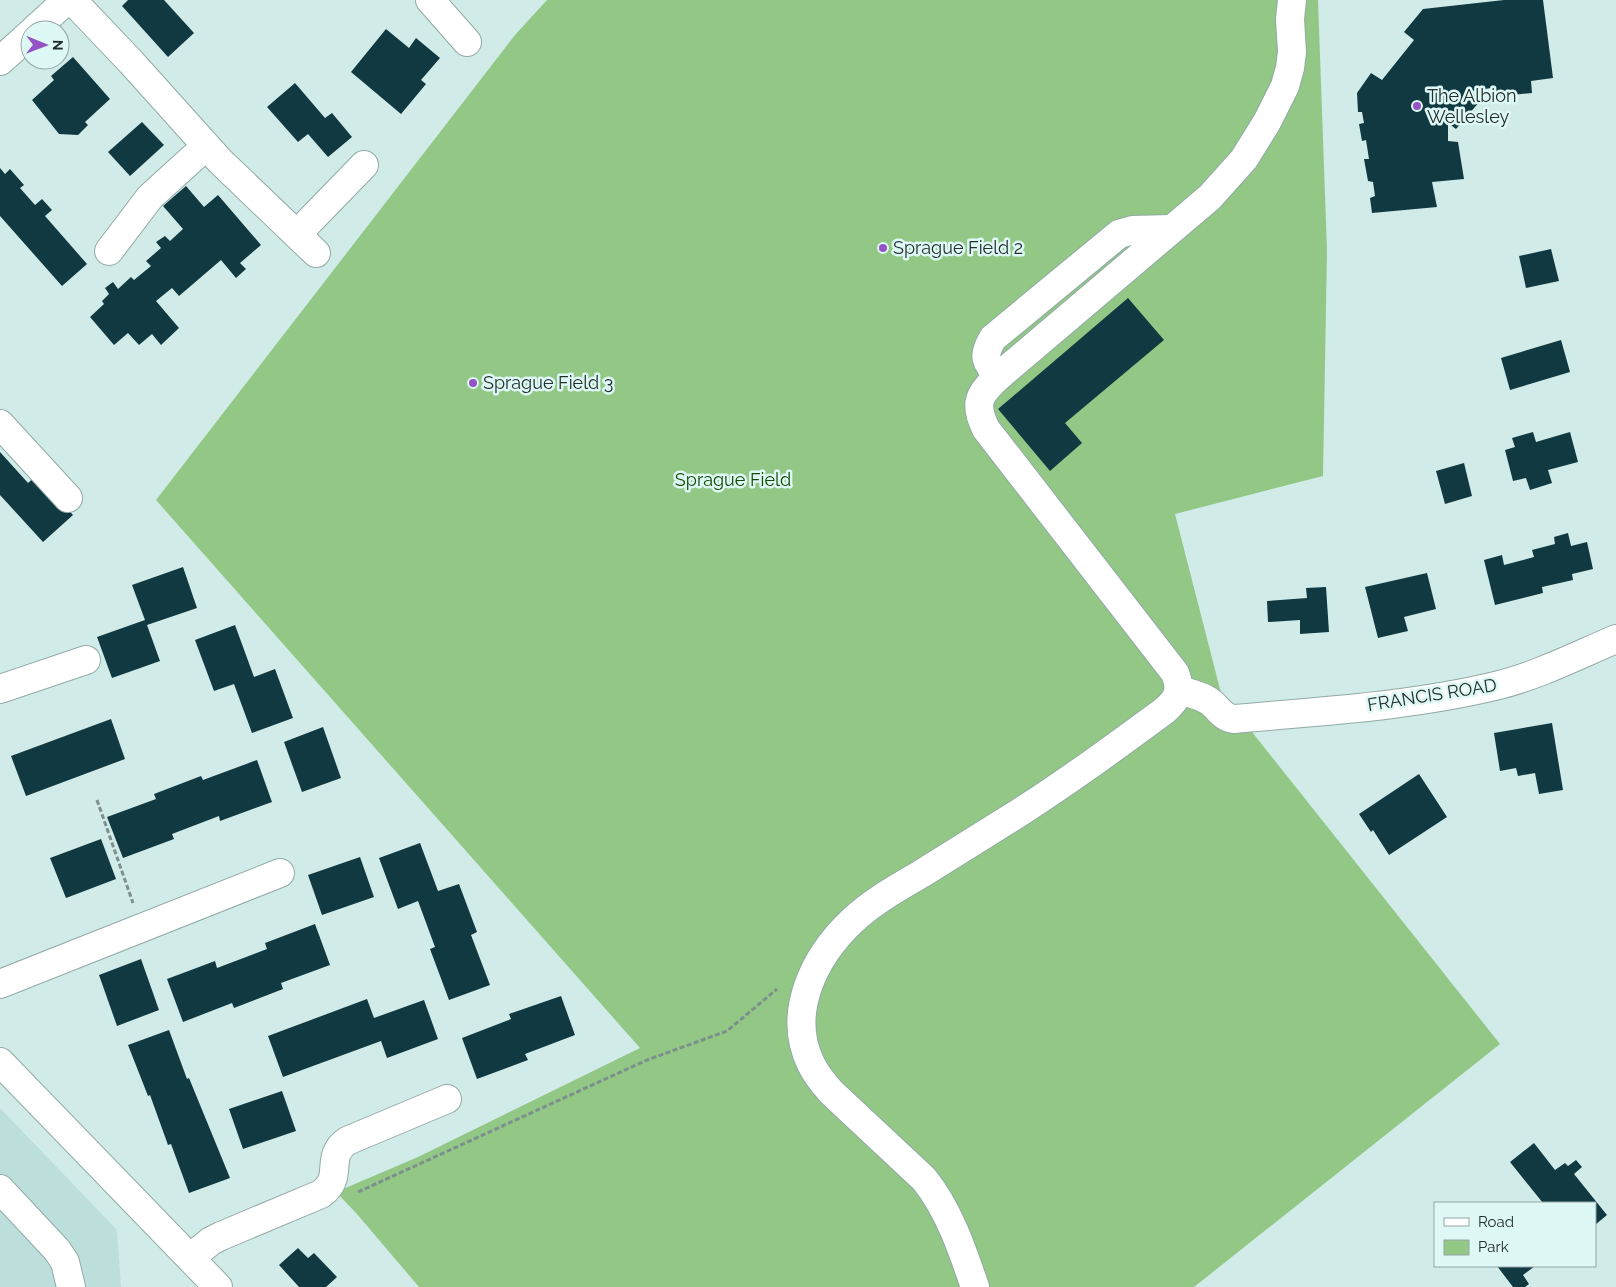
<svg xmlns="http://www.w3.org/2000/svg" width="1616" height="1287" viewBox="0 0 1616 1287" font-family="Raleway,sans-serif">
<rect width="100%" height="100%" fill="#d1ebe8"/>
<polygon fill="#bcdfdb" points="0,1108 117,1230 121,1287 0,1287"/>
<polygon fill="#92c785" points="547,0 1318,0 1327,251 1323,476 1175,514 1221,693 1500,1044 1194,1287 419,1287 357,1214 336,1192 418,1157 640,1048 156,500 515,35"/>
<g fill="#113941">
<polygon points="128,0 164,0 194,33 168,57 122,6"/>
<polygon points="1504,0 1543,0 1553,78 1531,81 1532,93 1492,97 1491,88 1472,91 1481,100 1456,129 1448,123 1448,141 1458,142 1464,179 1432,182 1437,207 1372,213 1370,198 1375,196 1373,182 1368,181 1364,159 1369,159 1366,140 1362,141 1359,124 1364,123 1362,112 1358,112 1357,93 1371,73 1382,80 1414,40 1404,32 1423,9"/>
<polygon points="386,29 409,48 416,38 440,58 421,80 426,84 401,114 351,72"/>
<polygon points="73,57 110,99 85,122 88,125 78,135 59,134 32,100 54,80 51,76"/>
<polygon points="295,83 325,118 332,113 352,137 328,157 308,134 298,142 267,107"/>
<polygon points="142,122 164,145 130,176 108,152"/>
<polygon points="0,168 5,174 10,169 24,185 20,188 35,205 42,199 52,210 45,216 87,264 62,286 0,216"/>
<polygon points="186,186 204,207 218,195 261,245 240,263 246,269 236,278 221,260 179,296 172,288 156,301 179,328 161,345 152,334 139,345 128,333 114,345 90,317 104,304 102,301 109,294 105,288 113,282 118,289 131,277 134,280 151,266 146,261 161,248 156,242 165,236 170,241 183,229 163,206"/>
<polygon points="1551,249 1559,281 1526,288 1519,256"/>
<polygon points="1128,298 1164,340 1065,423 1082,443 1050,471 998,409"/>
<polygon points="1561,340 1570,372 1510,390 1501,358"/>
<polygon points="1533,432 1536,442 1570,432 1578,462 1548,470 1552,483 1530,490 1526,478 1513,481 1505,450 1515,447 1512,438"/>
<polygon points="0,452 28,483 37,475 73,515 43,542 0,495"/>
<polygon points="1464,463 1472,496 1445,504 1436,471"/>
<polygon points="1568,533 1571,546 1587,542 1593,569 1572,574 1573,580 1542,587 1543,593 1495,605 1484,560 1502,555 1504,565 1534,557 1532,550 1555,544 1554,537"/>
<polygon points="183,567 197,608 147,625 160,661 112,678 97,637 145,620 132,585"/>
<polygon points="1427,573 1436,609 1404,617 1408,631 1378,638 1365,587"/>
<polygon points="1326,587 1329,632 1300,634 1300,620 1268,622 1267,601 1307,598 1306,588"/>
<polygon points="235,625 254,677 275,669 293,718 252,733 234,684 214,691 195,640"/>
<polygon points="111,719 125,759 26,796 11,756"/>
<polygon points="1552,723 1563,790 1539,794 1535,773 1518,776 1516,768 1500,771 1494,733"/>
<polygon points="323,727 341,778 302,792 284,742"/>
<polygon points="257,760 272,802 220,821 219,816 172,834 174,839 123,858 107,817 156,799 154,794 201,776 203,780"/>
<polygon points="1419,774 1447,817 1389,855 1373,830 1371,832 1359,814"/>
<polygon points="101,839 116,879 66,898 50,858"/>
<polygon points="420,843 438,891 459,884 477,932 471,935 490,985 449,1000 430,949 435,947 418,901 398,909 379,858"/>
<polygon points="360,857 374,897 322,915 308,875"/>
<polygon points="315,924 330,965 281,983 283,989 234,1008 232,1003 183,1022 167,979 215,961 217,968 267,949 265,943"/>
<polygon points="141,959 159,1010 117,1026 99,975"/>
<polygon points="561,996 575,1035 525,1054 528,1060 477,1079 462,1038 511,1019 509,1014"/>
<polygon points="367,999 374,1018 424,1000 438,1039 387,1058 381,1041 283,1077 268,1036"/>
<polygon points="169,1030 187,1079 189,1078 230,1178 189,1193 171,1144 168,1145 150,1095 148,1096 128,1045"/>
<polygon points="282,1091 296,1131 243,1149 229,1109"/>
<polygon points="1534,1143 1555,1170 1565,1163 1568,1166 1576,1160 1582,1167 1574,1174 1607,1215 1595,1225 1595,1203 1543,1203 1510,1162"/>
<polygon points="298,1248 308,1258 314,1253 337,1277 326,1287 299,1287 279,1265"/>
<polygon points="1497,1266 1535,1266 1523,1275 1529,1284 1525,1287 1513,1287"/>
</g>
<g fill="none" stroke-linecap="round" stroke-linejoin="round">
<defs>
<g id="minor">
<polyline points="72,0 131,62 220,161 316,253"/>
<polyline points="430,0 467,42"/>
<polyline points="34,30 67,0"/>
<polyline points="0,61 30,34"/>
<polyline points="297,234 364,165"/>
<polyline points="109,251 150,197 205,147"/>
<path d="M999 376C985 362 982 356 993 338L1119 234 1133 230 1171 229"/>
<polyline points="0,424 68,498"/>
<polyline points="0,689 86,660"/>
<path d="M1179 690C1189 693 1200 695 1209 701 1218 707 1222 718 1234 719 1322 711 1414 706 1499 685 1539 675 1578 655 1616 639"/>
<polyline points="0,984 280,873"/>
<polyline points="0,1062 218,1287"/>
<polyline points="0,1189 57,1250 65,1262 71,1287"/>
<path d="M190 1258 211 1241 221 1236 321 1194C345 1177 324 1157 347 1141L447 1099"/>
<path d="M975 1287C962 1249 949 1210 924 1179L831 1092C823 1083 816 1074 811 1064 786 1013 814 957 852 921 872 902 897 888 921 874 952 855 983 835 1014 816 1066 783 1115 747 1164 711 1178 699 1182 691 1175 673L986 429C973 403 979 394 999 376L1210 197 1244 159 1267 122 1285 86 1290 68 1292 52 1290 19 1292 0"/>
</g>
</defs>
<use href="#minor" stroke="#92aaa7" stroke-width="30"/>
<g stroke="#7d8f8d" stroke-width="3" stroke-dasharray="5 2.5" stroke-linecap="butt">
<polyline points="97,800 133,903"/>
<polyline points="358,1192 647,1060 727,1031 777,989"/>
</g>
<use href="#minor" stroke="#fff" stroke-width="28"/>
</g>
<g fill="#9551c6" stroke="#def8f5" stroke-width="2">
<circle cx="1417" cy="106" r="5"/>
<circle cx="883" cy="248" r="5"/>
<circle cx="473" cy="383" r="5"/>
</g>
<g text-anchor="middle" stroke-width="5" stroke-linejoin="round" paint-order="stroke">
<g font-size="18" fill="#242e2d" stroke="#def8f5" text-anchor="start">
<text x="1427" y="102">The Albion<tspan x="1427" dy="21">Wellesley</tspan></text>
<text x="893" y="254">Sprague Field 2</text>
<text x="483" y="389">Sprague Field 3</text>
</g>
<g font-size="18" fill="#134a00" stroke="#def8f5">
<text x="733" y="486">Sprague Field</text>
</g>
<g font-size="18" fill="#242e2d" stroke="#def8f5">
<text transform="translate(1432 695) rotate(-9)" y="6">FRANCIS ROAD</text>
</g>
</g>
<rect x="1434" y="1202" width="162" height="65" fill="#def8f5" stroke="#94a7a5"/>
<rect x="1444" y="1218" width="25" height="8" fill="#ffffff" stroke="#94a7a5"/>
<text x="1478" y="1227" font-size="15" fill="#242e2d">Road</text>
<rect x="1444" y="1240" width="25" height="15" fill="#92c785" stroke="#94a7a5"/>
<text x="1478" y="1252" font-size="15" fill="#242e2d">Park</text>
<g transform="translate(45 45) rotate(91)"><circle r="24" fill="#def8f5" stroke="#94a7a5"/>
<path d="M0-4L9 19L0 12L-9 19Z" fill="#9551c6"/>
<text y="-8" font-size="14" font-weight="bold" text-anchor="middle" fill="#242e2d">N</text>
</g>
</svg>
